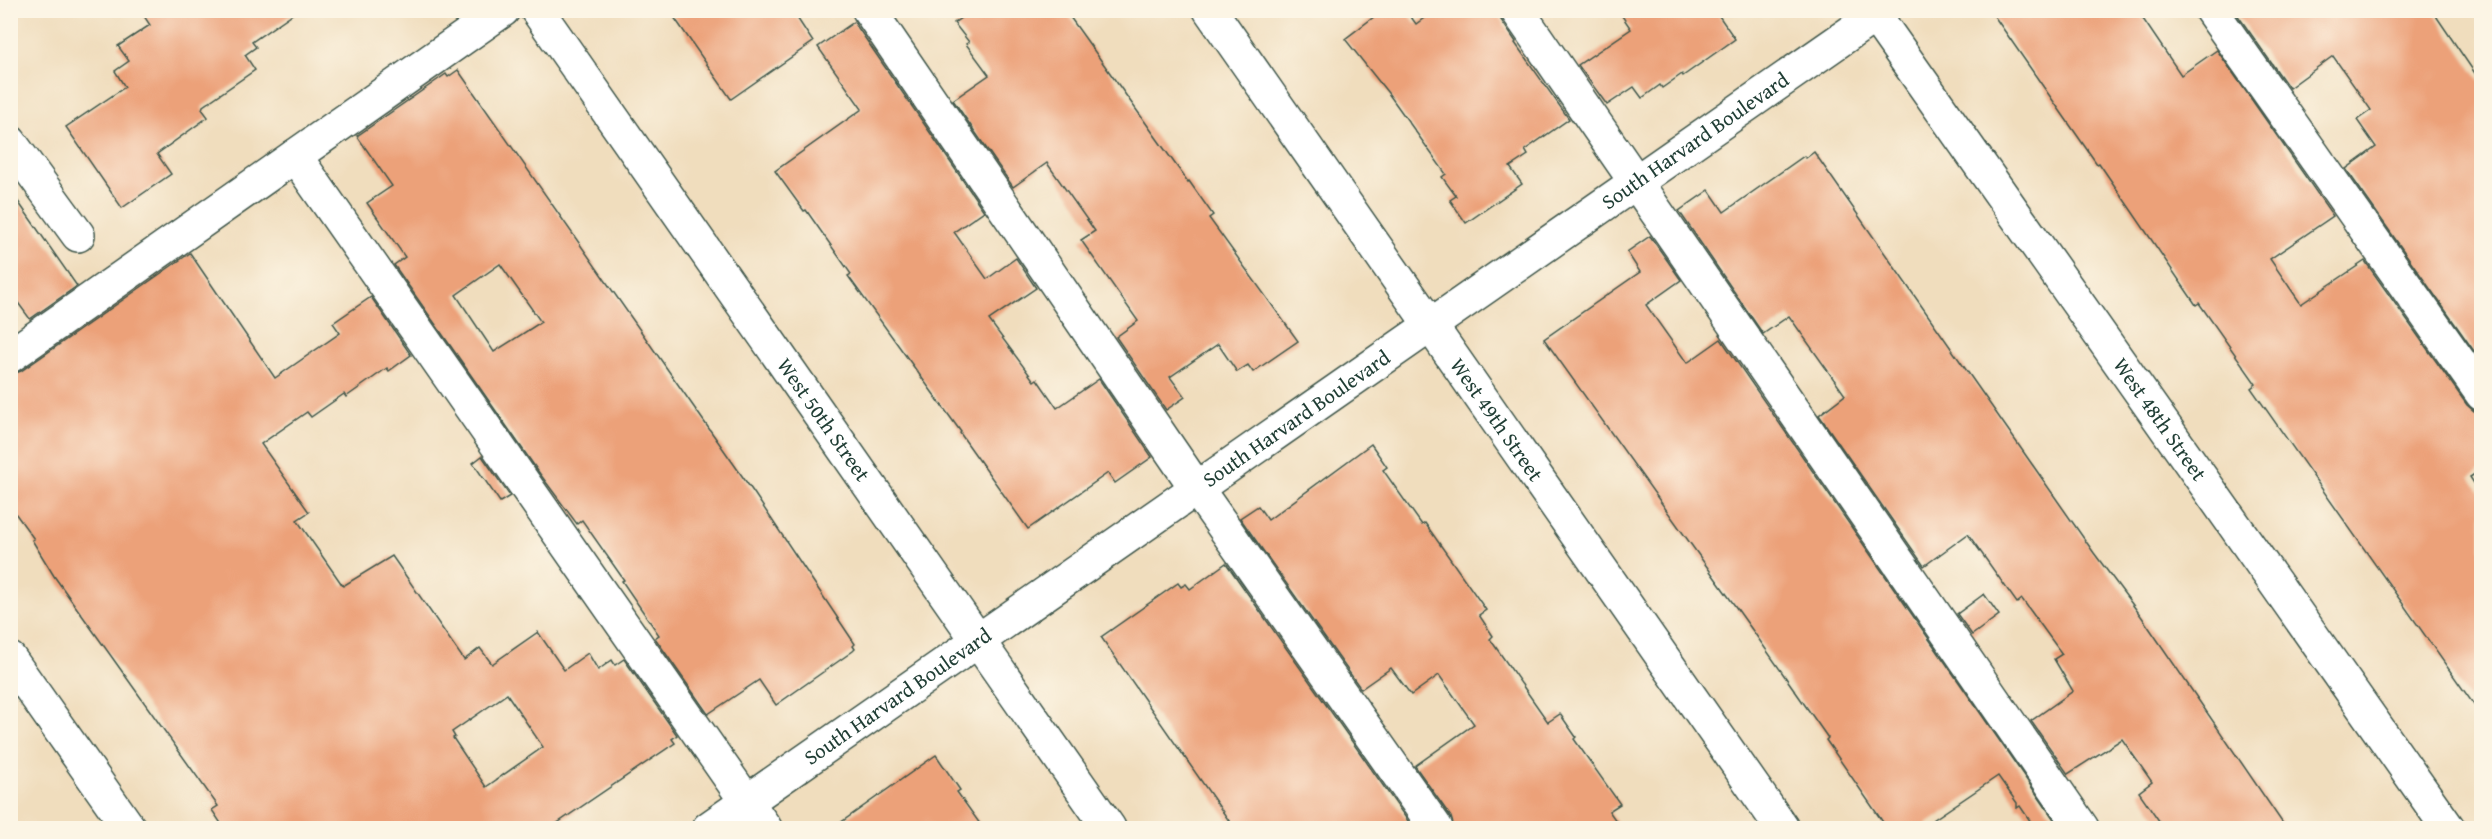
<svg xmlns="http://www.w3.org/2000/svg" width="2492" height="839" viewBox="0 0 2492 839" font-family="'Gentium Book Plus',serif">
<rect width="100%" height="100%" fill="#fcf5e5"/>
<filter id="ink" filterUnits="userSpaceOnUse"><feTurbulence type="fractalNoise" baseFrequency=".0167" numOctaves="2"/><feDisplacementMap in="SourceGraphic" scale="12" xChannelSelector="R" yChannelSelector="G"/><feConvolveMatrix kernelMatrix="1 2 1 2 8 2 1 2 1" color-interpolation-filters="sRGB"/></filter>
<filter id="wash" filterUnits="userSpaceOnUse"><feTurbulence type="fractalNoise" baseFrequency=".008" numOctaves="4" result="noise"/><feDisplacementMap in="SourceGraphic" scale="24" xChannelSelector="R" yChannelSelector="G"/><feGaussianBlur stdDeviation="1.35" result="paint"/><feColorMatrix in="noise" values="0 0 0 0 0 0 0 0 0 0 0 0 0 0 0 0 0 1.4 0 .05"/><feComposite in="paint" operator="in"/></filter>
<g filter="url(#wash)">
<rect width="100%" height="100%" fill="#f0ddbd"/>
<g id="blocks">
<g fill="#eca179" fill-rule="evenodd">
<polygon points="140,10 298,10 252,42 256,47 245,55 255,70 203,106 202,109 208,117 157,154 171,174 122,208 66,127 125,87 115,71 129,61 118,46 150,25"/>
<polygon points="669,10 792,10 813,42 731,99"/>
<polygon points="972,10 1065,10 1188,182 1189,181 1213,215 1209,218 1298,341 1253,372 1248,365 1237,372 1218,344 1170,377 1185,397 1166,410 1116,337 1138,321 1081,240 1095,231 1047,163 1013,187 953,100 989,75 966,44 969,42 954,23"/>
<polygon points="1383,10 1406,10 1416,24 1435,10 1498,10 1501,20 1516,42 1515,43 1569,119 1525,150 1528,155 1510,167 1522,184 1466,223 1450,200 1456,196 1442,177 1446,174 1388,93 1345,39"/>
<polygon points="1618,10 1715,10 1735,39 1683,76 1682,74 1662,88 1660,85 1642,98 1634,87 1607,105 1578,65 1631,29"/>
<polygon points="1990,10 2137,10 2181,75 2217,50 2333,216 2270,259 2301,304 2365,261 2467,405 2474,411 2481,412 2481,470 2470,477 2481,494 2481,715 2251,388 2256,384 2199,303 2196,305 2099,163 2097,164"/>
<polygon points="2234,10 2432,10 2481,82 2481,361 2346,169 2376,147 2357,120 2371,110 2333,56 2289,88"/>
<polygon points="854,22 984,211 954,232 987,279 1016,258 1036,288 989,320 1034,381 1037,379 1057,408 1099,379 1152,457 1115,483 1108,473 1028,529 960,433 961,432 848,276 851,274 806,210 804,211 775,171 862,109 818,47"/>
<path d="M458 70 754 493 855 644 853 646 855 649 853 651 776 705 759 680 708 714 655 638 659 635 622 581 624 580 582 520 577 524 540 474 394 265 405 257 367 203 392 186 357 136 446 74 448 77ZM500 264 541 322 494 352 456 295Z"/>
<polygon points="1814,152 2094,553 2141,616 2286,828 2164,828 2139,792 2152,782 2122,739 2068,774 2031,721 2073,691 2054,659 2062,654 2022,599 2017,603 1968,534 1924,566 1819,415 1845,395 1789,316 1763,334 1679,211 1709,190 1724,212 1804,156 1806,158"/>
<polygon points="10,190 77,286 30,319 10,292"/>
<polygon points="1650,236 1681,280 1646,305 1687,363 1721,339 2060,828 2035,828 2020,806 2017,808 2017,803 1998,776 1921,828 1887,828 1826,740 1828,738 1753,631 1544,339 1640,272 1627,252"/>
<path d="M190 253 275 378 340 333 333 323 371 297 411 355 389 371 387 368 346 397 344 394 311 417 307 412 261 444 309 512 297 520 343 586 392 556 464 660 480 648 492 664 538 632 564 670 588 653 598 670 612 660 615 665 624 659 677 735 672 739 675 743 550 828H224L212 810 218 806 54 576 32 540 34 539 10 506V375L21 371ZM507 694 543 747 486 787 453 738 455 737 452 732Z"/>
<polygon points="1371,444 1387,467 1383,470 1422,525 1425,523 1486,610 1479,615 1493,636 1490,639 1548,722 1560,714 1576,737 1574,739 1620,804 1609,811 1621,828 1454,828 1451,817 1415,766 1474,724 1439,675 1411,695 1391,668 1361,689 1240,518 1258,506 1268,520"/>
<polygon points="482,456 510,496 500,502 473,463"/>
<polygon points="1226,563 1413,828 1234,828 1101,637 1178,583 1181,587 1186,584 1190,589"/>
<polygon points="1984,594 1999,615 1972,635 1957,614"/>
<polygon points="936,755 960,790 957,792 983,828 833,828"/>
</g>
</g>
</g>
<g filter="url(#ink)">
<use href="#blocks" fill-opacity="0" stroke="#3e5549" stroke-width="1.5"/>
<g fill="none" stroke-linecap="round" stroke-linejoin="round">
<defs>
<g id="minor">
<path id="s1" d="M537 10 1109 828"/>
<polyline points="869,10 1197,489 1436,828"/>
<path id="s2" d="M1210 10 1782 828"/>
<polyline points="1517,10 2082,828"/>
<path id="s3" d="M1871 10 2448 828"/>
<polyline points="2211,10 2482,394"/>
<polyline points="10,142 78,235"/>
<polyline points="295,156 765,828"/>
<polyline points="10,356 503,10"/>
<polyline points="10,659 129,828"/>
<path id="s4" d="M709 828 1883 10"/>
</g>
</defs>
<use href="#minor" stroke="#3e5549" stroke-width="36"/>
<use href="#minor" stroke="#fff" stroke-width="33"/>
</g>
</g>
<g text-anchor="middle" stroke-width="4.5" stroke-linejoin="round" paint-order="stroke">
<g font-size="21" fill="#1f3d34" stroke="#fcf5e5">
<text dy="7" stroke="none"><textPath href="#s4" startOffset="1202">South Harvard Boulevard</textPath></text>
<text dy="7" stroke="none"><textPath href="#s1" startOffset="500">West 50th Street</textPath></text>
<text dy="7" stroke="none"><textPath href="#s2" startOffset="500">West 49th Street</textPath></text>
<text dy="7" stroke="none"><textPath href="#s4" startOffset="716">South Harvard Boulevard</textPath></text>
<text dy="7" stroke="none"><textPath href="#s3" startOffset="501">West 48th Street</textPath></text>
<text dy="7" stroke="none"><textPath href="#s4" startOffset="230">South Harvard Boulevard</textPath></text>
</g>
</g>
<rect width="2492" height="839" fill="none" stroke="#fcf5e5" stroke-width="36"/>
</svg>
